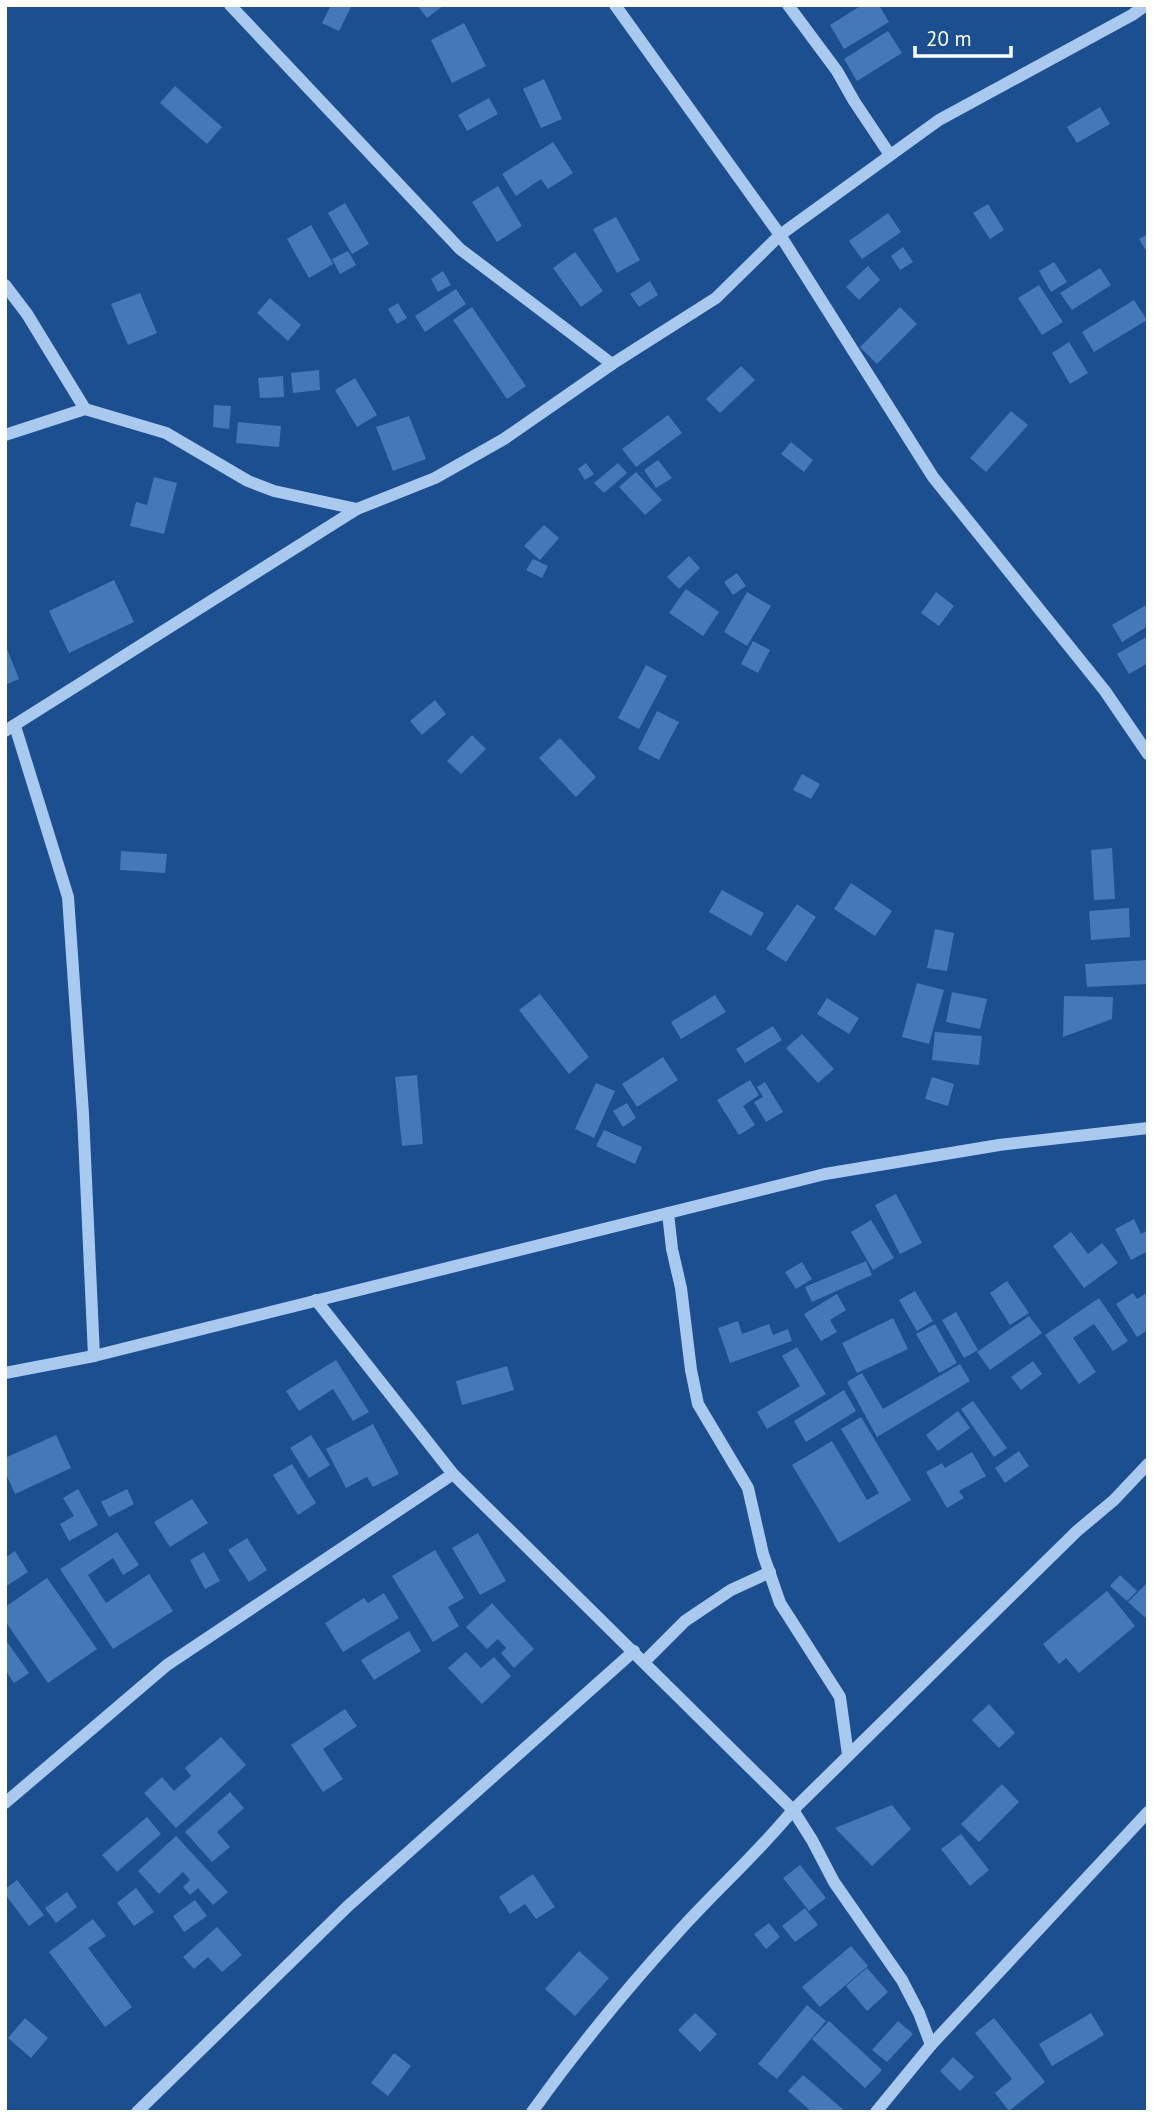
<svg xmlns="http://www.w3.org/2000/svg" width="1153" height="2117" viewBox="0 0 1153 2117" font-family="'PT Sans',sans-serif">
<rect width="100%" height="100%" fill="#1b4f8f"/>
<g fill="#4478b7">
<polygon points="331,5 352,5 339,31 322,23"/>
<polygon points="417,5 444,5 427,18"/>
<polygon points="862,5 879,5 889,22 844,49 830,25"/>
<polygon points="464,23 486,66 452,83 431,40"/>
<polygon points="888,31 902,53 857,81 844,59"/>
<polygon points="544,79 562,119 541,128 523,89"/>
<polygon points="175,86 222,127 207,144 160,103"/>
<polygon points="489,98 498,114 467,131 458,115"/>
<polygon points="1100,107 1110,124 1077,143 1067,127"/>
<polygon points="553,142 573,173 548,189 541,179 516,196 502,174"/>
<polygon points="498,186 522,226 497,242 472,202"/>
<polygon points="345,203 369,244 352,254 328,213"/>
<polygon points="988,204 1004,230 990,239 973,213"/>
<polygon points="888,213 901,232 862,259 849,241"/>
<polygon points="616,217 640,260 617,273 593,229"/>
<polygon points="311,225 333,264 309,278 287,239"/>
<polygon points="1148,234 1148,254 1139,239"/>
<polygon points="903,247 913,262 900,270 891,256"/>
<polygon points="348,251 356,265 340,274 332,259"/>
<polygon points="575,252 603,291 581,307 553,268"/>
<polygon points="1054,262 1067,282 1051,292 1039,271"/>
<polygon points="868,266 880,280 859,300 846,287"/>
<polygon points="1100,268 1111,285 1072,310 1060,293"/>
<polygon points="443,271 451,285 438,292 431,279"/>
<polygon points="650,281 658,295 639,307 630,294"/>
<polygon points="1039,285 1063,322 1042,335 1018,298"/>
<polygon points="456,289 466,304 425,332 415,316"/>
<polygon points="140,293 157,333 128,345 111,304"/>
<polygon points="270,298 301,325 288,341 257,313"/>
<polygon points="1134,300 1147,320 1094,352 1082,332"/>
<polygon points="398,303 407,318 397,324 388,309"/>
<polygon points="472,307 526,386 507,399 453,320"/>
<polygon points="900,307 917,324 877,364 860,347"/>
<polygon points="1069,342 1088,373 1070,384 1052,353"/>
<polygon points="741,366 755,380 720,413 706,399"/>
<polygon points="319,370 320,390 293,393 291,373"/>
<polygon points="283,376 284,397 260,398 258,378"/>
<polygon points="355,378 377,415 357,427 335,390"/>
<polygon points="214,405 231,406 229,429 213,427"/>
<polygon points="1011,411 1028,425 986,472 970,458"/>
<polygon points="668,415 682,433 636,467 622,449"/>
<polygon points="409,416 426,459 393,471 376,427"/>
<polygon points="238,422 281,426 279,447 236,443"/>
<polygon points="791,442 813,460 804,472 781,454"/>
<polygon points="658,460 672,478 656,488 644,470"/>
<polygon points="586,463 594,474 585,480 578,469"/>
<polygon points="618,463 627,473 604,493 594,483"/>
<polygon points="636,472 662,500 645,515 619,487"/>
<polygon points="154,477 177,483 164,534 130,526 136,502 147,505"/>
<polygon points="544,525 559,538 540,560 524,546"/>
<polygon points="689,556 700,568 679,589 667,577"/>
<polygon points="533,559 548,566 542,578 526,570"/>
<polygon points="737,573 746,586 733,595 724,582"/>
<polygon points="114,580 134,622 69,653 49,611"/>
<polygon points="686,589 719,612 703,636 669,613"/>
<polygon points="747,592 771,606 747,646 724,632"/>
<polygon points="936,592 954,606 939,626 921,613"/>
<polygon points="1148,604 1148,626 1122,642 1112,625"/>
<polygon points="1148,636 1148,663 1129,674 1117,654"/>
<polygon points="753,641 770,650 758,673 741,664"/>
<polygon points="5,644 19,679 5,685"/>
<polygon points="646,665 667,676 639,729 618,718"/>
<polygon points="435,700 446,714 422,735 410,721"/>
<polygon points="657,711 679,722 659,760 638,749"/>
<polygon points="472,735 486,749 461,774 447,761"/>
<polygon points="560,738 596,777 576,797 539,758"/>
<polygon points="802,774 820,784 811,799 793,790"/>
<polygon points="1112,848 1115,899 1094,900 1091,850"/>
<polygon points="121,851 167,854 165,873 120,870"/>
<polygon points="851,883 892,911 875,936 834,909"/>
<polygon points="722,890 764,913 751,936 709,912"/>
<polygon points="797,904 816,917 786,962 766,949"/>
<polygon points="1129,908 1130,937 1091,940 1089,911"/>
<polygon points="935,929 954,933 947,971 927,968"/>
<polygon points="1148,960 1148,984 1087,987 1085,964"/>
<polygon points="917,983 944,990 929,1044 902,1037"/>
<polygon points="952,992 987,999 980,1029 946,1022"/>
<polygon points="540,994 589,1057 569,1074 519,1010"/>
<polygon points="715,995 726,1012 681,1039 671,1022"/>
<polygon points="1064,996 1113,997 1112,1019 1063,1037"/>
<polygon points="827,998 859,1018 849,1034 817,1014"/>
<polygon points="773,1026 782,1040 745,1063 736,1049"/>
<polygon points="935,1032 982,1036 979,1065 932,1060"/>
<polygon points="802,1034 834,1069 818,1083 786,1048"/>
<polygon points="663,1057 678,1080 637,1107 622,1084"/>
<polygon points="417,1075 423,1144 402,1146 395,1077"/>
<polygon points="932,1077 954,1084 948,1106 925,1099"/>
<polygon points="750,1080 759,1095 743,1106 755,1125 739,1135 717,1100"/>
<polygon points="765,1082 783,1112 766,1122 754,1102 763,1097 757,1087"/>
<polygon points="596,1083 615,1091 594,1138 575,1129"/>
<polygon points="627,1103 636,1118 623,1127 613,1111"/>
<polygon points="604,1130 642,1147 635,1164 596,1146"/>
<polygon points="896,1194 922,1243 900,1254 875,1205"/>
<polygon points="1134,1219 1141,1234 1148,1230 1148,1251 1131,1260 1115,1229"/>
<polygon points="871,1220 894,1258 873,1270 851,1232"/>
<polygon points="1071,1232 1088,1254 1102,1243 1118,1263 1084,1288 1053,1246"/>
<polygon points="866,1261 872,1275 812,1302 805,1287"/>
<polygon points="802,1262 812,1279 796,1289 785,1272"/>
<polygon points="1007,1281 1029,1313 1010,1325 990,1293"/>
<polygon points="915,1291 933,1321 917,1331 899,1300"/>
<polygon points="1148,1292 1148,1330 1137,1337 1116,1304 1133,1293 1137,1299"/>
<polygon points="837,1294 846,1310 830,1320 837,1332 821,1341 804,1314"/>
<polygon points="1099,1298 1128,1341 1113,1351 1094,1324 1073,1338 1096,1372 1079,1384 1045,1335"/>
<polygon points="956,1312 978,1350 964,1358 942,1320"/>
<polygon points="1029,1316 1042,1333 990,1370 977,1352"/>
<polygon points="893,1318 908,1349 857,1373 842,1343"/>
<polygon points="738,1321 742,1334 769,1324 773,1335 788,1329 792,1341 730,1363 718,1328"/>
<polygon points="935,1324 957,1363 939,1373 916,1334"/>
<polygon points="797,1347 826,1394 767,1429 757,1412 800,1386 782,1356"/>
<polygon points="336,1360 369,1412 353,1421 333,1389 299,1411 286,1391"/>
<polygon points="1033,1361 1042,1374 1021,1390 1011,1377"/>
<polygon points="960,1364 970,1381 877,1437 847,1382 862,1373 883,1409"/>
<polygon points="507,1366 514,1390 462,1405 456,1381"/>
<polygon points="844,1390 856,1411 806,1442 794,1421"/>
<polygon points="973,1401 1007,1448 994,1457 961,1409"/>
<polygon points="958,1411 970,1428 938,1451 926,1435"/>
<polygon points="861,1417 911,1500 839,1543 792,1465 832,1441 867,1500 879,1493 841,1429"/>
<polygon points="373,1424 399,1474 373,1487 367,1477 346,1488 326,1449"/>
<polygon points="56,1435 71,1468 15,1494 5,1472 5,1458"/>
<polygon points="311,1435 330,1465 309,1478 290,1448"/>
<polygon points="1019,1451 1029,1466 1005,1483 995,1468"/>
<polygon points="972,1452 986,1476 959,1491 964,1498 947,1508 926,1472 942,1463 945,1468"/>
<polygon points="292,1464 316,1503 298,1515 273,1475"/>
<polygon points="78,1489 98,1525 69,1541 60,1524 74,1516 63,1498"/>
<polygon points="127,1489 134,1504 109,1517 101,1502"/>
<polygon points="192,1499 208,1523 170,1547 154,1522"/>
<polygon points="117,1532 139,1565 123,1575 113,1558 88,1575 106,1603 149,1574 173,1611 113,1649 60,1569"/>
<polygon points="478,1533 506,1581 480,1595 452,1548"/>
<polygon points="247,1538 267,1570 249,1582 228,1550"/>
<polygon points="435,1550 464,1598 448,1607 459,1626 433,1642 392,1576"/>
<polygon points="15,1551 28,1572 5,1587 5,1558"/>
<polygon points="204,1552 220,1581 205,1589 190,1560"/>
<polygon points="1120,1575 1137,1591 1127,1601 1110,1586"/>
<polygon points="47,1578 97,1649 48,1683 5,1621 5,1607"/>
<polygon points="1148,1582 1148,1620 1128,1602"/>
<polygon points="1107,1591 1135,1626 1079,1673 1066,1658 1059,1664 1043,1644"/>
<polygon points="384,1593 399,1618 343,1652 325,1623 364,1598 368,1603"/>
<polygon points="492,1603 534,1649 514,1668 501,1653 506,1648 498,1639 487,1649 466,1627"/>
<polygon points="409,1631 421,1651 374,1680 361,1660"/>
<polygon points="5,1639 29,1673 14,1683 5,1670"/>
<polygon points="466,1652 481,1668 494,1657 511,1676 482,1704 448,1668"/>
<polygon points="989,1704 1015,1733 999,1748 972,1720"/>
<polygon points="345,1709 357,1726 323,1749 343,1779 323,1792 291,1745"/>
<polygon points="221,1737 246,1765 176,1828 144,1793 162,1777 174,1791 191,1776 185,1768"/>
<polygon points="1002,1784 1019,1802 979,1842 961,1824"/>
<polygon points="230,1792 244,1808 217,1832 230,1847 212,1862 185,1832"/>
<polygon points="892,1805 911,1829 872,1866 835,1828"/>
<polygon points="147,1817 161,1834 117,1872 102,1855"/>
<polygon points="961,1834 989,1870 970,1886 941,1849"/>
<polygon points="176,1836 228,1892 213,1905 198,1888 190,1895 183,1887 190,1880 183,1872 159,1894 138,1871"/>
<polygon points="800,1865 826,1898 809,1911 783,1878"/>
<polygon points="533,1874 555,1907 536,1919 525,1904 510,1914 499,1897"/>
<polygon points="17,1880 44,1915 29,1926 5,1894 5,1889"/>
<polygon points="136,1888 154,1912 134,1926 117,1903"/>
<polygon points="67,1892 77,1907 56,1923 45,1908"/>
<polygon points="195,1900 207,1916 184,1932 173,1916"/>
<polygon points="805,1908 818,1925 795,1942 782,1926"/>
<polygon points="93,1919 106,1936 88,1948 132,2007 105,2027 49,1952"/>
<polygon points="769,1923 780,1937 766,1949 754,1934"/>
<polygon points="217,1927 242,1955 222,1972 208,1957 194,1969 183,1957"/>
<polygon points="851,1946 868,1966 820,2007 802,1987"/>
<polygon points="579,1951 609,1978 575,2016 545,1989"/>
<polygon points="867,1968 888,1992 867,2011 846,1986"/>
<polygon points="807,2005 826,2021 777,2079 758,2064"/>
<polygon points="695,2013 717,2034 700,2052 678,2030"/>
<polygon points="1091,2013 1104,2035 1052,2066 1039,2044"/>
<polygon points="25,2018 48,2038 31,2058 8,2038"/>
<polygon points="994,2018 1045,2082 1009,2111 995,2093 1012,2079 975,2033"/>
<polygon points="829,2021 882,2070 865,2088 812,2039"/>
<polygon points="898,2021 913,2034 887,2062 872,2050"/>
<polygon points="394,2053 411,2066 388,2096 371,2083"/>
<polygon points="953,2057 974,2077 960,2091 940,2071"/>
<polygon points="803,2075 846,2112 812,2112 788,2091"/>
</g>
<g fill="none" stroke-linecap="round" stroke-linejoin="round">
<g stroke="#a9c9ee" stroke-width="12">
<polyline points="230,5 460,249 612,364"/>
<polyline points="615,5 780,235 933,477 1105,691 1148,754"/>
<polyline points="788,5 837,71 854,101 890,155"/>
<polyline points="5,285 27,314 85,409"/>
<polyline points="5,435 85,409 166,433 248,481 274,491 357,509 435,478 504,439 612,364 716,298 780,235 939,120 1132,15 1146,5"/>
<polyline points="15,726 68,897 83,1114 94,1356"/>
<polyline points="5,731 357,509"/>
<polyline points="668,1213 672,1249 681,1288 691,1370 698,1404 748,1488 763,1554 780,1603 840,1697 848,1755"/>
<polyline points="316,1300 453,1474 793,1810 812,1840 834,1882 902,1980 919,2013 931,2045"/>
<polyline points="5,1373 94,1356 825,1174 999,1145 1148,1128"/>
<polyline points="644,1662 685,1621 731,1590 770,1572"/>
<polyline points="5,1803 167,1665 453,1474"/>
<polyline points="137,2112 348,1906 634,1651"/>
<path d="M532 2112C577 2049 628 1987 680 1930 717 1889 758 1853 793 1810L1077 1531 1114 1500 1148 1464"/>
<polyline points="876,2112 931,2045 1148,1812"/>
</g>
</g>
<rect width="1153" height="2117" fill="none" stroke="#ffffff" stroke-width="14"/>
<path d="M915 46v10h96v-10" fill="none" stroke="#ffffff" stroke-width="3.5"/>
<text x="926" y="46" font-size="21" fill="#ffffff" stroke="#1b4f8f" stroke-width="5" paint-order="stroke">20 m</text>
</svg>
